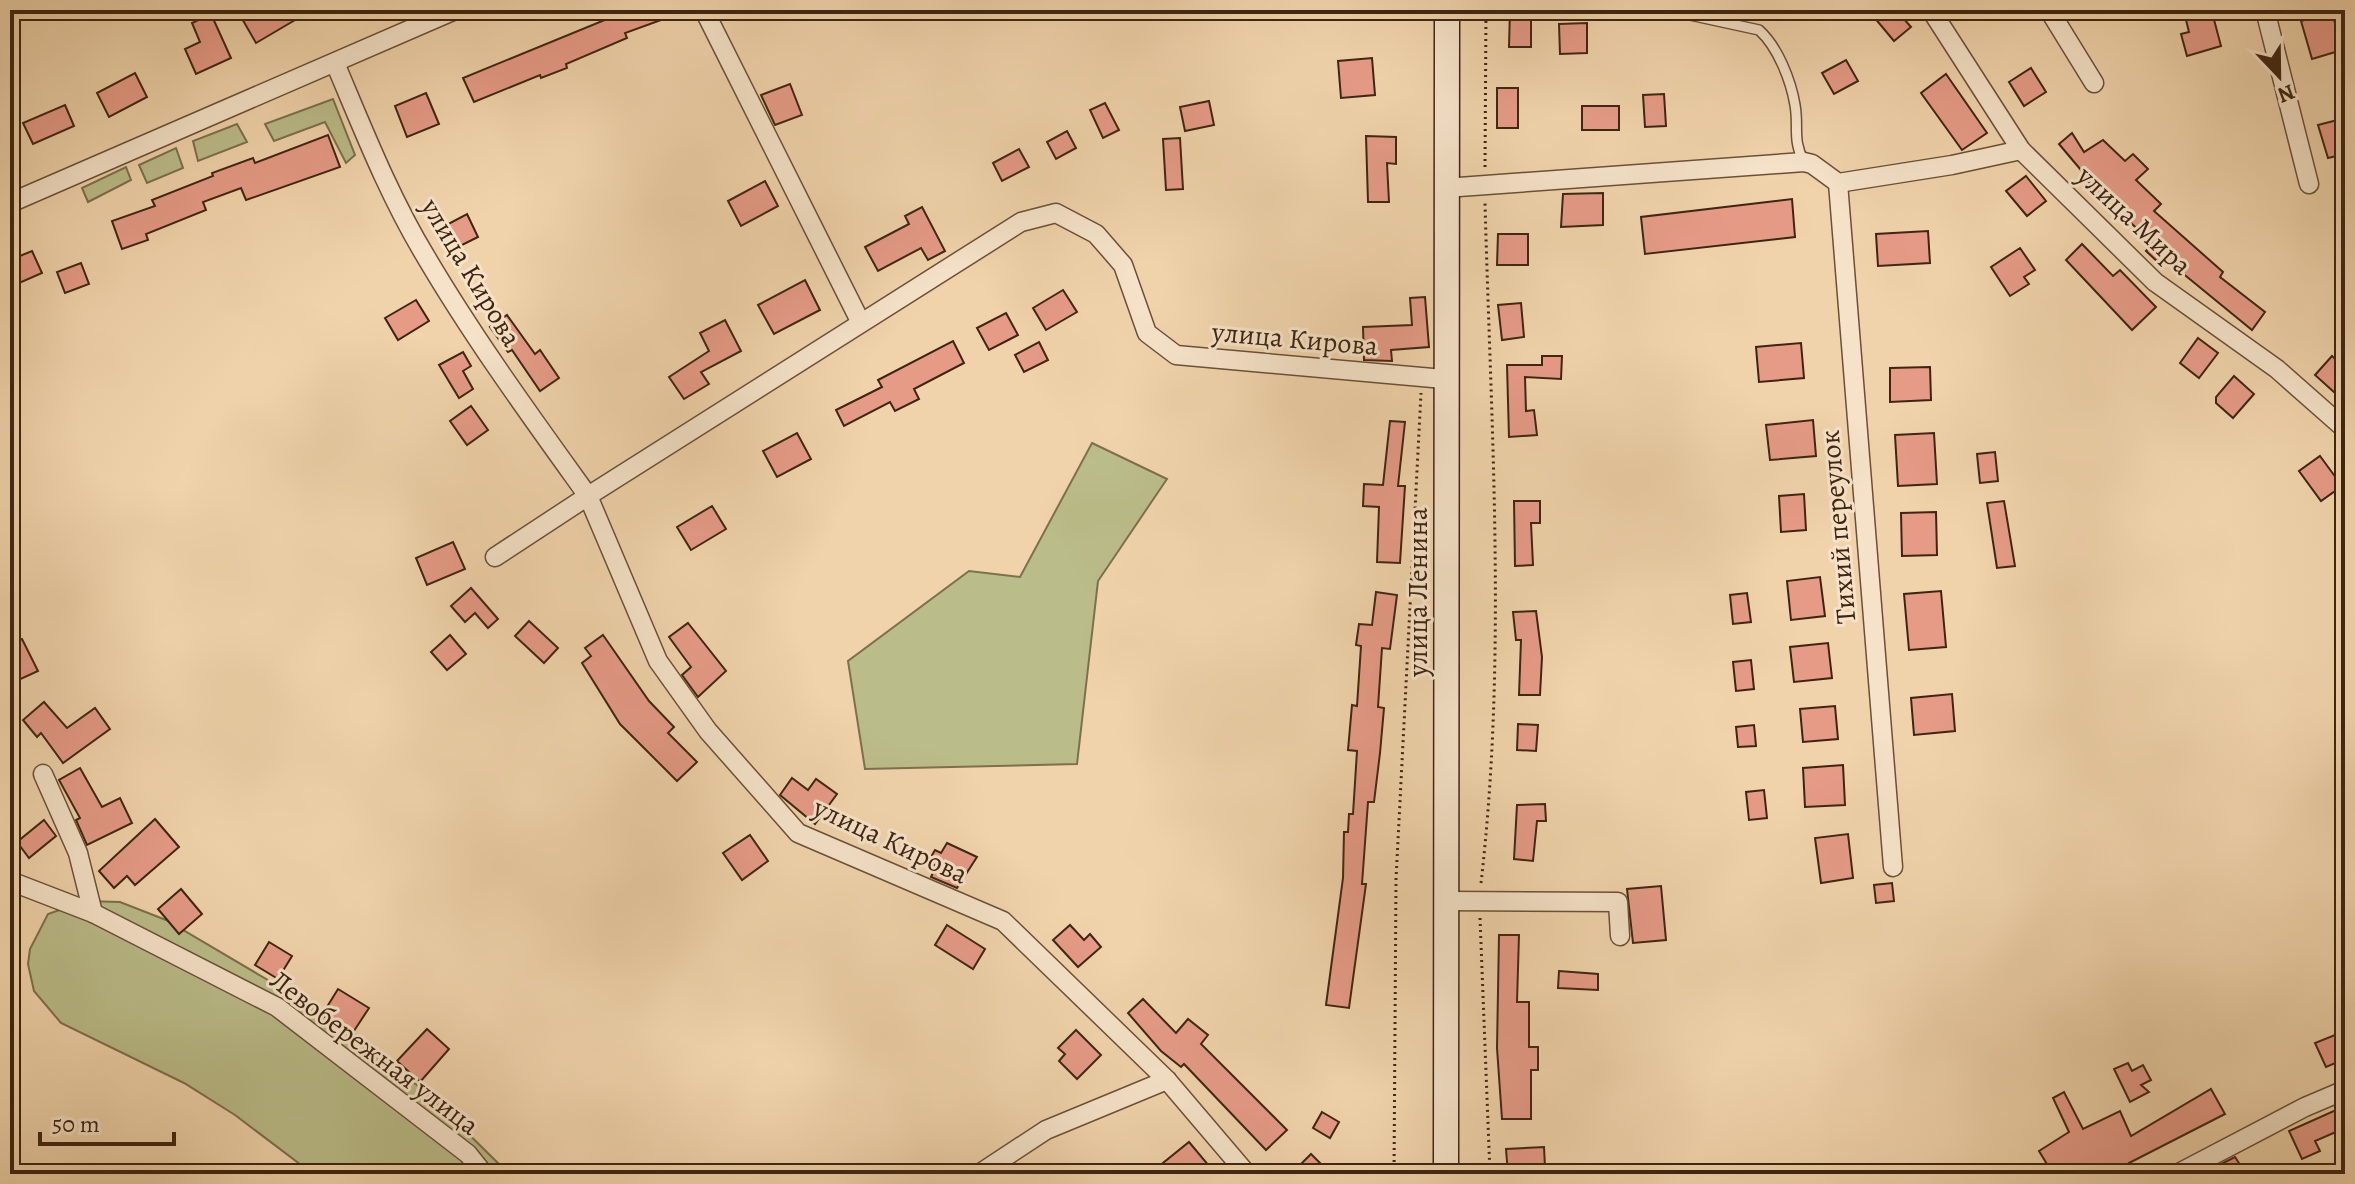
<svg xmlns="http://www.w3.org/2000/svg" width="2355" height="1184" viewBox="0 0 2355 1184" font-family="Alegreya,serif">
<rect width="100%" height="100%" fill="#f0d3ab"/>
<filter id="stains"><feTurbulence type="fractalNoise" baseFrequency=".0025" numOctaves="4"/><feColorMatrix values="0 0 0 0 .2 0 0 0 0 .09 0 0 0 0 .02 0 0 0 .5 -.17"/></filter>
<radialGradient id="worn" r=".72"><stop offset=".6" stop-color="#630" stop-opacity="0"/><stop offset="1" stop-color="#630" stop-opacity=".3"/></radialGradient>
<g fill="#babc89" stroke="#7c704d" stroke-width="2">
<polygon points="333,99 355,155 346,163 325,122 274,141 265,124"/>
<polygon points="237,124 247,142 198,161 193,141"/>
<polygon points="176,148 183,168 147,183 139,165"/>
<polygon points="126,167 131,180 88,202 82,188"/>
<polygon points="1092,443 1167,479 1098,581 1077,764 865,769 848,661 969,571 1020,577"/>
<polygon points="85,901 120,902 166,920 341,1023 429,1095 509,1174 313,1174 235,1115 184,1083 61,1023 34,991 28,964 30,949 48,914"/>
</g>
<g fill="#e69b87" stroke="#3f2511" stroke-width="2">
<polygon points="237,10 312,10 256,43"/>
<polygon points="629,10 683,12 625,33 627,38 566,64 567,68 541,78 540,75 474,102 463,78"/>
<polygon points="1510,10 1531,10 1531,47 1509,47"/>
<polygon points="1868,10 1896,10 1911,27 1894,41"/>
<polygon points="2212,12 2221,46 2187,56 2181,34 2189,32 2186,20"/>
<polygon points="2332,12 2342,50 2312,59 2301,21"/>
<polygon points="211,14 231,58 196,74 185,49 200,42 192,23"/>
<polygon points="1587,23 1587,53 1560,54 1559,24"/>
<polygon points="1372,58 1375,95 1341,98 1338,61"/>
<polygon points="1846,60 1858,81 1834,94 1822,73"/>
<polygon points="2031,68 2046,92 2024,106 2009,82"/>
<polygon points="135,73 147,97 109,117 97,93"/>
<polygon points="1946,74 1987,133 1962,150 1921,93"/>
<polygon points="790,84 802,115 775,125 761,95"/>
<rect x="1497" y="88" width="21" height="40"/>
<polygon points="426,93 439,124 407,137 395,106"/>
<polygon points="1664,94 1666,126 1645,127 1643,95"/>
<polygon points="1209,101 1214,125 1185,131 1180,107"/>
<polygon points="1105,103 1119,130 1103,138 1090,110"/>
<polygon points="65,105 74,126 33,144 23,123"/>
<rect x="1582" y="106" width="37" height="24"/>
<polygon points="2345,118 2345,154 2328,158 2318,125"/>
<polygon points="1067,131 1076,148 1056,159 1047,142"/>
<polygon points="2072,133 2084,152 2103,140 2125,161 2133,154 2148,169 2136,180 2161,204 2154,211 2223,272 2220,277 2265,312 2252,330 2164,258 2159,263 2146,251 2153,244 2084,178 2086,176 2059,144"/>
<polygon points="328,135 340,167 246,200 241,188 203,202 206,210 146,234 148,240 122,249 112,221 155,206 152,200 213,176 212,173 253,158 255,163"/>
<polygon points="1366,136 1396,137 1396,164 1387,163 1389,202 1368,202"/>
<polygon points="1180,138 1183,189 1166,190 1163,139"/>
<polygon points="1019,149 1029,167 1002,181 993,163"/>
<polygon points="2026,176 2046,201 2027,216 2006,191"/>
<polygon points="765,181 778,206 741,226 728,201"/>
<polygon points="1603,193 1603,225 1561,227 1563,194"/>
<polygon points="1792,199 1795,237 1645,254 1641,217"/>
<polygon points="922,207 945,251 928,260 921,248 878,271 865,247 909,224 905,216"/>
<polygon points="467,214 478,237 448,252 437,230"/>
<polygon points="1928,231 1930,263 1878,266 1876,234"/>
<polygon points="1498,234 1528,234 1528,265 1497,265"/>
<polygon points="2082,244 2113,276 2120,270 2156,307 2132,330 2066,260"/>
<polygon points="2020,248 2035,270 2024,277 2029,284 2010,296 1991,267"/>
<polygon points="32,251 42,273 10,287 10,260"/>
<polygon points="81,263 89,284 65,293 57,272"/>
<polygon points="805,280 820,310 774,334 758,305"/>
<polygon points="1063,290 1077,312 1046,330 1033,308"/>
<polygon points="1425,297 1429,347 1391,350 1392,361 1364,360 1363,327 1412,325 1410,298"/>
<polygon points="416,300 429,321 398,340 385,318"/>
<polygon points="1521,303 1524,337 1502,340 1498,305"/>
<polygon points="1006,313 1018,335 989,350 977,328"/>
<polygon points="507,315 535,354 540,350 559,378 540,391 512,350 508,352 490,327"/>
<polygon points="725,320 741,351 701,372 709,384 684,399 669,377 709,351 700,333"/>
<polygon points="2198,338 2218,353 2199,378 2180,363"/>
<polygon points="953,341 964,363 914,389 919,399 895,411 890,402 844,426 836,410 882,387 878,380"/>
<polygon points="1039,342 1048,360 1024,372 1015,355"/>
<polygon points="1801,343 1804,378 1759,382 1756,347"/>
<polygon points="463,352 471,366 463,371 473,389 459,398 439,365"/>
<polygon points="1542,356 1562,356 1561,379 1525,377 1526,411 1534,410 1537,435 1509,437 1507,365 1542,365"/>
<polygon points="2332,356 2345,368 2345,402 2315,375"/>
<polygon points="1930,367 1931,400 1890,402 1890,368"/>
<polygon points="2234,376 2254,394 2233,418 2216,403 2216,397"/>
<polygon points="471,406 488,430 467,445 450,421"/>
<polygon points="1813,420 1816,456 1770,460 1766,425"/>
<polygon points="1390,421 1405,422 1398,486 1405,486 1400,563 1377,562 1379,507 1363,506 1364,484 1383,485"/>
<polygon points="797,433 811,459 777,477 763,451"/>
<polygon points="1934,433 1937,484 1898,486 1895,435"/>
<polygon points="1995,452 1998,481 1980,483 1977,454"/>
<polygon points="2320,456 2342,486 2321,501 2299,471"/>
<polygon points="1804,494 1806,530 1781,532 1779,496"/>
<polygon points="1514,501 1540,501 1540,523 1531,523 1533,565 1515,566"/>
<polygon points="2004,501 2015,566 1997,568 1987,503"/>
<polygon points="712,506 726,529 691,550 677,527"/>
<polygon points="1936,512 1937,555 1902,556 1901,513"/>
<polygon points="453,542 465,569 427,585 416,558"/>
<polygon points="1820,577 1825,616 1791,620 1787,581"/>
<polygon points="471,588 498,619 488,628 475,613 465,622 451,606"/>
<polygon points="1941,591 1946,647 1909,650 1904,594"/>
<polygon points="1376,592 1397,595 1390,649 1382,648 1378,707 1384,708 1380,753 1374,802 1368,802 1362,884 1366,884 1349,1008 1326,1005 1343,878 1344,832 1348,832 1349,814 1353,814 1357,751 1348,750 1352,705 1357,706 1361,646 1356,645 1359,624 1372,625"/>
<polygon points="1747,593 1751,622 1733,624 1730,595"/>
<polygon points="1536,611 1542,657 1540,695 1519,695 1521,640 1516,640 1513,612"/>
<polygon points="529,621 558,648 544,663 515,636"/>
<polygon points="688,623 726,671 698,697 682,675 691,667 669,637"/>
<polygon points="450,635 466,654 447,670 431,652"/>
<polygon points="603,635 649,701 674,727 668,733 697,762 677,781 620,724 582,663 591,656 585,648"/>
<polygon points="22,639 38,671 14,682 10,675 10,644"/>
<polygon points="1828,643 1832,678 1794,682 1790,647"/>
<polygon points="1751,660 1754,689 1736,691 1733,662"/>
<polygon points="1952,694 1955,731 1914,735 1911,698"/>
<polygon points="44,702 67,728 95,708 110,729 63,763 41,733 37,737 23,720"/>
<polygon points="1835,706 1838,739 1803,742 1800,709"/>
<polygon points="1518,724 1538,725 1536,751 1517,750"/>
<polygon points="1754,725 1756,746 1738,747 1736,727"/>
<polygon points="1843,765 1845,805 1805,807 1803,768"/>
<polygon points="80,768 102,807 120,798 132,823 87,845 76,820 80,818 59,780"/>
<polygon points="792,778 808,790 816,779 837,794 815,824 780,795"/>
<polygon points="1764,790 1767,818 1749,820 1746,792"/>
<polygon points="1545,804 1546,821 1537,821 1533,861 1514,859 1517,805"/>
<polygon points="155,819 179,847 135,885 127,876 114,888 99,871"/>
<polygon points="44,820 56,836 29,858 17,842"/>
<polygon points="1848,834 1853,878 1821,883 1815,838"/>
<polygon points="750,835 768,861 742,880 723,853"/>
<polygon points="947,843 977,857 957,888 931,877 936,866 928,862 935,850 941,853"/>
<polygon points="1892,883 1894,901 1876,903 1874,885"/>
<polygon points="1661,886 1666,940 1633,943 1627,889"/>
<polygon points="181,889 202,914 179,934 158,909"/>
<polygon points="947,925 985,949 973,969 935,945"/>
<polygon points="1070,925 1084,940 1090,934 1101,947 1078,967 1053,940"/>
<polygon points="1499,935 1519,935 1517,1002 1529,1002 1529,1047 1538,1047 1538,1070 1531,1070 1531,1119 1502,1119 1497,1048"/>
<polygon points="269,942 292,956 278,979 255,965"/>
<polygon points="1559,971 1598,974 1598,990 1558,988"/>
<polygon points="338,989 369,1008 352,1034 322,1015"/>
<polygon points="1143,999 1176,1033 1188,1019 1208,1035 1201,1044 1287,1130 1266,1150 1184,1064 1181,1067 1161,1051 1128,1013"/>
<polygon points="427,1029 449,1049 420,1082 397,1061"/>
<polygon points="1076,1030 1101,1055 1077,1079 1059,1061 1065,1054 1058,1048"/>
<polygon points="2345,1031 2345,1059 2326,1067 2315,1043"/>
<polygon points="2128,1063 2132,1071 2143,1065 2151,1080 2141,1085 2149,1092 2130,1102 2114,1069"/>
<polygon points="2211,1089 2225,1114 2129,1163 2132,1168 2121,1174 2053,1174 2039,1151 2069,1132 2053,1098 2064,1092 2083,1129 2120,1111 2131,1136"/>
<polygon points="2345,1106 2345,1128 2315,1141 2320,1151 2302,1159 2289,1131"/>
<polygon points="1322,1112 1339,1122 1330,1138 1313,1128"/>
<polygon points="1189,1142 1210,1167 1201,1174 1172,1174 1163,1163"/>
<polygon points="1544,1147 1545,1167 1528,1168 1529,1174 1508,1174 1506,1149"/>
<polygon points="1311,1154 1331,1174 1291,1174"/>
<polygon points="2235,1157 2246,1174 2206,1174 2217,1166"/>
</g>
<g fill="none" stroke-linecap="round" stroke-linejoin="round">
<defs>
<path id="service" d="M1667 10 1759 30C1778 47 1791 81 1795 105 1799 128 1792 139 1804 162"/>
<g id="minor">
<polyline points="704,10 860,321"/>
<polyline points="1931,10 2021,150 2155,282 2277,369 2345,429"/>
<polyline points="2049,10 2094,83"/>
<polyline points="2265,10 2309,184"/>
<path d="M335 63C363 129 389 196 426 257 475 340 532 418 588 496L495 557"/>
<polyline points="1838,183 1893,867"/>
<polyline points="1445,188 1804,162 1812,164 1838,183 1952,165 2021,150"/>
<polyline points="10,203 455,10"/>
<polyline points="43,774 78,853 93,913"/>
<polyline points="10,881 93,913 277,1007 468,1154 484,1174"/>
<polyline points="1447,901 1618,902 1620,936"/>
<polyline points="979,1174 1046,1130 1167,1080"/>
<polyline points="1247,1174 1167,1080 1003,921 798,833 708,731 658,661 588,496 1021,222 1056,213 1096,234 1123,265 1147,333 1176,355 1444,379"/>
<polyline points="2177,1174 2305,1107 2345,1090"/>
</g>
<polyline id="secondary" points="1446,1174 1447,10"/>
</defs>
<use href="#service" stroke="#6b5038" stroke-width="12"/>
<use href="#minor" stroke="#6b5038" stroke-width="21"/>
<use href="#secondary" stroke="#3f2511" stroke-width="27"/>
<g stroke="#3f2511" stroke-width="3" stroke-dasharray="2 4" stroke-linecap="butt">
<polyline points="1485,167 1486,10"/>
<path d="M1481 883C1507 658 1491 428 1485 203"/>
<polyline points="1480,918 1490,1174"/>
<polyline points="1394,1174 1396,879 1421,393"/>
</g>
<use href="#service" stroke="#f5e2c8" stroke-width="9"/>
<use href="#minor" stroke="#f5e2c8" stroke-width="18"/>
<use href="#secondary" stroke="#f5e2c8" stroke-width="24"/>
</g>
<g text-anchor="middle" stroke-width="6" stroke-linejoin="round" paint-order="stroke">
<g font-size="28" fill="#3f2511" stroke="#f5e2c8">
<text transform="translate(2135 220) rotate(43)" y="10">улица Мира</text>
<text transform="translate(472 272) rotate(59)" y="10">улица Кирова</text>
<text transform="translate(1295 338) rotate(5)" y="10">улица Кирова</text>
<text transform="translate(1837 527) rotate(-95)" y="10">Тихий переулок</text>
<text transform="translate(1417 592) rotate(-90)" y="10">улица Ленина</text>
<text transform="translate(891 840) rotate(25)" y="10">улица Кирова</text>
<text transform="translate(375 1052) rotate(37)" y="10">Левобережная улица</text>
</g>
</g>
<rect width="2355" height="1184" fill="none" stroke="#f0d3ab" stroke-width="40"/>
<rect x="12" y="12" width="2331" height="1160" fill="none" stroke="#3f2511" stroke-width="4"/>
<rect x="20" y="20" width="2315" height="1144" fill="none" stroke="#3f2511" stroke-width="2"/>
<g transform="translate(2279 76) rotate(158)" stroke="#f5e2c8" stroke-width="6" paint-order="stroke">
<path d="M0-6L14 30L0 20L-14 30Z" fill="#3f2511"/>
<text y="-12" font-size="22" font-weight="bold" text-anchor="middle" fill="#3f2511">N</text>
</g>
<path d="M40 1132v12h134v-12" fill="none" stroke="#3f2511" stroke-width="4"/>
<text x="52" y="1132" font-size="24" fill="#3f2511" stroke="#f5e2c8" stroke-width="6" paint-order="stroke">50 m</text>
<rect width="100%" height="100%" filter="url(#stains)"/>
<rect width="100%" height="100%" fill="url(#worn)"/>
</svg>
